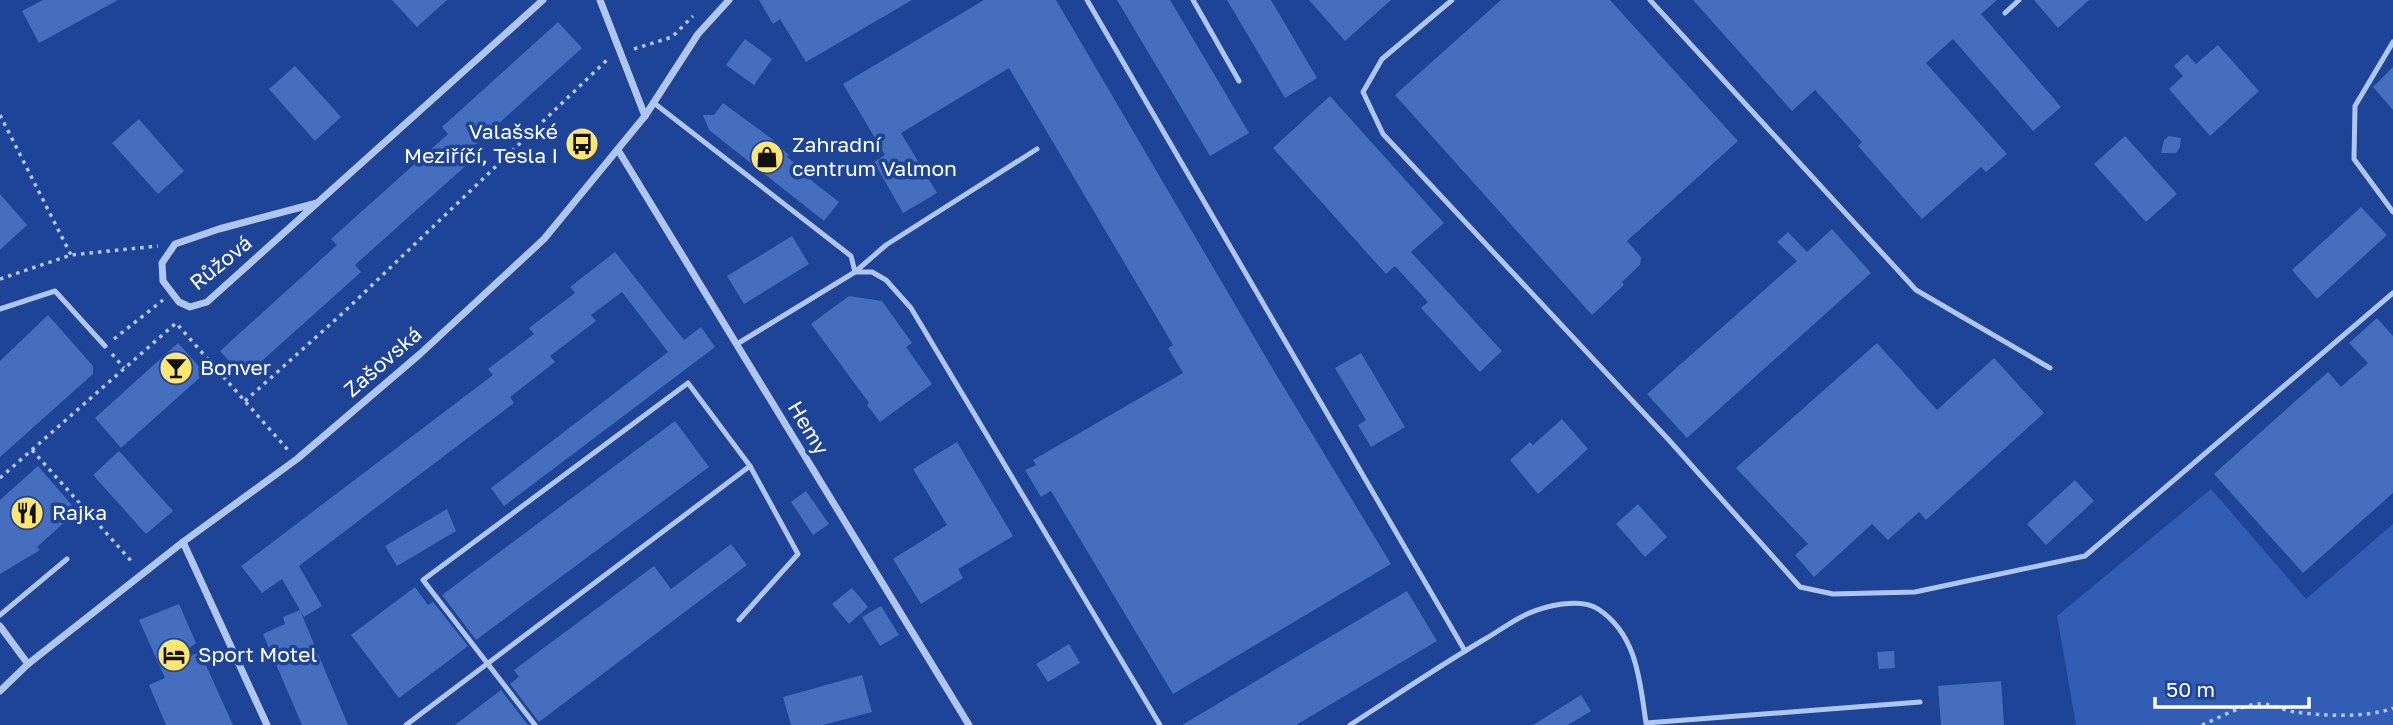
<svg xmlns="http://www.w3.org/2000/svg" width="2393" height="725" viewBox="0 0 2393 725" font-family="'Golos Text',sans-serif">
<rect width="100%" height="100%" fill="#1d4497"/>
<polygon fill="#315db4" points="2211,489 2306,599 2393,524 2393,725 2076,725 2057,616"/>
<g fill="#456ebe">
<polygon points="43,0 118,0 39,43 22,11"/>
<polygon points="392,0 447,0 417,27"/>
<polygon points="759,0 912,0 806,62 780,19 773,24"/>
<polygon points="984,0 1056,0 1274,371 1391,564 1173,694 1051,491 1041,497 1025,470 1036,465 1033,460 1183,373 1168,348 1173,345 1009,68 901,133 937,193 903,213 874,162 885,155 843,84"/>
<polygon points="1117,0 1170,0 1249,133 1210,156"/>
<polygon points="1227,0 1271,0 1317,78 1285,98"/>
<polygon points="1309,0 1391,0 1345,41"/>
<polygon points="1501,0 1610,0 1738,141 1627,241 1641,257 1640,265 1622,282 1624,285 1592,315 1395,95"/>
<polygon points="1693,0 1997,0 1981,14 2061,107 2033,131 1953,39 1926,63 2007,154 1986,172 1981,167 1922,219 1858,146 1862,142 1815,90 1792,111"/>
<polygon points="2034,0 2089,0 2058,28"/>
<polygon points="558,22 582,48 465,154 471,161 355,265 361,272 244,377 220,351 337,245 331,239 448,134 442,127"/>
<polygon points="745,39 772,59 754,85 726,65"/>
<polygon points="2218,45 2259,91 2210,136 2169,89 2183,76 2174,66 2187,54 2196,64"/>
<polygon points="295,66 341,117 315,141 269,89"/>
<polygon points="2393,67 2393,110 2373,87"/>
<polygon points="1330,96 1444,223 1411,252 1502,351 1480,372 1421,308 1428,302 1395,266 1386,274 1273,148"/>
<polygon points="723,103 772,139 789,155 787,157 809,174 807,177 839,202 824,221 709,130 703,115 714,115"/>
<polygon points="139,119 184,171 158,194 112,143"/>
<polygon points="2125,136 2177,194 2146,222 2094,164"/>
<polygon points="2169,136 2181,138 2180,147 2176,153 2161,153 2164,140"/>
<polygon points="0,194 27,225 0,250"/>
<polygon points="2361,207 2387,235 2317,299 2292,270"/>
<polygon points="1832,229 1871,273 1687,438 1647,394 1797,261 1777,242 1788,232 1807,252"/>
<polygon points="792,236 809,264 744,304 727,276"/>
<polygon points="615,252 684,340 701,327 715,347 504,506 491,488 668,352 622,292 591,315 596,321 550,356 555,362 510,397 514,403 299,566 322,606 304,617 282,579 262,593 241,566 493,375 488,369 534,334 529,328 575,293 570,287"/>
<polygon points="849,296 882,301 912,343 906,347 932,384 880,422 867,405 869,403 811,324"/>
<polygon points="48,315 93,366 93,374 0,457 0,361"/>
<polygon points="2377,318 2393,336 2393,493 2303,573 2214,474 2328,372 2341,387 2368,363 2349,343"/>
<polygon points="178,343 205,373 121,448 95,418"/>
<polygon points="1877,343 1937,410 1994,358 2044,413 1926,520 1919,512 1888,540 1872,524 1814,577 1795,555 1808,544 1736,468"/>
<polygon points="1361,353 1405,427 1371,447 1358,425 1366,420 1335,368"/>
<polygon points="1562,419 1588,449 1538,494 1510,460 1530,442 1533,445"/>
<polygon points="675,421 709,467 476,640 442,595"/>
<polygon points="957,442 1013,536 958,569 963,578 921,604 893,559 947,525 913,469"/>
<polygon points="119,451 173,511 146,534 93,475"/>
<polygon points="38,466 77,511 37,547 40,550 0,574 0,500"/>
<polygon points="2075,480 2094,501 2046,545 2027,524"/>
<polygon points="806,491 829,524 813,535 791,502"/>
<polygon points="1638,504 1667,537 1645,557 1616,524"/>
<polygon points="447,509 456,531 397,566 385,546"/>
<polygon points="731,544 747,565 539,722 510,684 519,677 514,670 654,566 671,589"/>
<polygon points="415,587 428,605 433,602 468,646 399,698 351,635"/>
<polygon points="852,588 868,607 849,624 832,604"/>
<polygon points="1407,591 1437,641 1296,725 1182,725"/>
<polygon points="179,604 196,643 179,656 181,660 200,652 233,725 166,725 149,685 165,678 139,620"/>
<polygon points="881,606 899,635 880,646 862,617"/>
<polygon points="300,610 321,661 348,725 302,725 263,634 285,624 283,617"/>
<polygon points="1069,644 1080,663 1048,682 1036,664"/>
<polygon points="1894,651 1895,668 1879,669 1877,652"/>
<polygon points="862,675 872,712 823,725 791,725 783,697"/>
<polygon points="2001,681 2004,725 1941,725 1938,686"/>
<polygon points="501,690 528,725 455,725"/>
<polygon points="1581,695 1591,711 1568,725 1533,725"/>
</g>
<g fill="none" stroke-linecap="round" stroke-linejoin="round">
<g stroke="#b1c6ef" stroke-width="3.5" stroke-dasharray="3.5 5" stroke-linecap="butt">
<polyline points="634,49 672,37 693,16"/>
<polyline points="0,115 71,255"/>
<polyline points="0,279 71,255 158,246"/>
<polyline points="114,339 163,300"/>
<polyline points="112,354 124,368"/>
<polyline points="245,401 344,312 608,59"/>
<polyline points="32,450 133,563"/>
<polyline points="0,478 176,323 288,450"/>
<path d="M2202 725C2219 718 2239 706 2258 704 2270 703 2283 710 2295 712 2322 716 2368 718 2393 708"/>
</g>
<g stroke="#b1c6ef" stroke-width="5">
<polyline points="1087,0 1465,651"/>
<polyline points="1193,0 1239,81"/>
<polyline points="1452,0 1382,59 1363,92 1383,134 1668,439 1800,587 1833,594 1915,592 2085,556 2393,293"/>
<polyline points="1650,0 1916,290 2050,368"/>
<polyline points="2005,13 2019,0"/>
<polyline points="2393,42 2355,106 2354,159 2393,212"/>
<polyline points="654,103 851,256 855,272 886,245 1037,149"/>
<polyline points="0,309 55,291 105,346"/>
<polyline points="737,344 855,272 872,272 886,280 911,308 1160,725"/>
<polyline points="0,615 67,559"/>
<polyline points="739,620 798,554 750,466"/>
<polyline points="406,725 750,466 688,383 423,580 535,725"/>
<path d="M1350 725C1395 696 1439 666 1485 639 1499 631 1512 621 1527 614 1545 606 1580 597 1598 609 1637 634 1640 682 1646 723L1920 702"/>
</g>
<g stroke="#b1c6ef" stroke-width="7">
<polyline points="600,0 645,116"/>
<polyline points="618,150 969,725"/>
<polyline points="317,203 219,229 175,244 162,263 163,281 179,302 190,307 207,302 543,0"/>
<polyline points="183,542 267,725"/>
<polyline points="0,626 28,664"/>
<polyline points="0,691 28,664 183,542 297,459 420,354 544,239 645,116 698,34 729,0"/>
</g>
</g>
<defs>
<symbol id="bus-disc" viewBox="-11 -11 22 22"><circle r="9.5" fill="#ffe670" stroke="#1d4497"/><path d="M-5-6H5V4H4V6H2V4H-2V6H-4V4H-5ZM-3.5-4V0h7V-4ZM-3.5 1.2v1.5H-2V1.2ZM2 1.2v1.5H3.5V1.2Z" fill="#111"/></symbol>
<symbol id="shop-disc" viewBox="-11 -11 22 22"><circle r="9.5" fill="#ffe670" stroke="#1d4497"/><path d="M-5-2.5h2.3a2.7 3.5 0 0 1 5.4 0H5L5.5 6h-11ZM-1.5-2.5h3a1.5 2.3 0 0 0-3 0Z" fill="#111"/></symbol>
<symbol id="bar-disc" viewBox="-11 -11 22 22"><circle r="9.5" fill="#ffe670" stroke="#1d4497"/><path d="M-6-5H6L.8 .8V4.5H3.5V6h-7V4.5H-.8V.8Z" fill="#111"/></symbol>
<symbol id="restaurant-disc" viewBox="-11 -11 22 22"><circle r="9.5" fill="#ffe670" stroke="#1d4497"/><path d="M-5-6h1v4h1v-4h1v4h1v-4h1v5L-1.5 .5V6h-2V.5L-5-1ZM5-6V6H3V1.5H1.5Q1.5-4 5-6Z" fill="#111"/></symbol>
<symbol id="hotel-disc" viewBox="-11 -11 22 22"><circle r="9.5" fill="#ffe670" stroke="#1d4497"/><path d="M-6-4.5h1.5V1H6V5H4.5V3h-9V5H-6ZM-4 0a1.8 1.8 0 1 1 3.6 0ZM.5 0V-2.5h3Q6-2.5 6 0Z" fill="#111"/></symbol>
</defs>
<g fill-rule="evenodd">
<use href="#bus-disc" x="563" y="125" width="38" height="38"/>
<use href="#shop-disc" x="748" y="138" width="38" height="38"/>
<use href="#bar-disc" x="157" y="349" width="38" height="38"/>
<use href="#restaurant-disc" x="8" y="494" width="38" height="38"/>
<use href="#hotel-disc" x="155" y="636" width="38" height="38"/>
</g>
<g text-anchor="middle" stroke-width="7" stroke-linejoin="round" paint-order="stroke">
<g font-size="21" fill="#fff" stroke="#1d4497" text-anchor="start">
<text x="558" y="139" text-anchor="end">Valašské<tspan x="558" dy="24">Meziříčí, Tesla I</tspan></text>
<text x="792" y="152">Zahradní<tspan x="792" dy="24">centrum Valmon</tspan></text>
<text x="200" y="375">Bonver</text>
<text x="52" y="520">Rajka</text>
<text x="198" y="662">Sport Motel</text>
</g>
<g font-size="21" fill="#fff" stroke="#1d4497">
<text transform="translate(221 263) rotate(-39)" y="7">Růžová</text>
<text transform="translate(383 362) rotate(-41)" y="7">Zašovská</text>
<text transform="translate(808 428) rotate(59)" y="7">Hemy</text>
</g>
</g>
<path d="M2155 697v10h154v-10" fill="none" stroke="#ffffff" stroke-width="3.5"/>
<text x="2166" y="697" font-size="21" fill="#ffffff" stroke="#1d4497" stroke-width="5" paint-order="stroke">50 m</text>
</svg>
